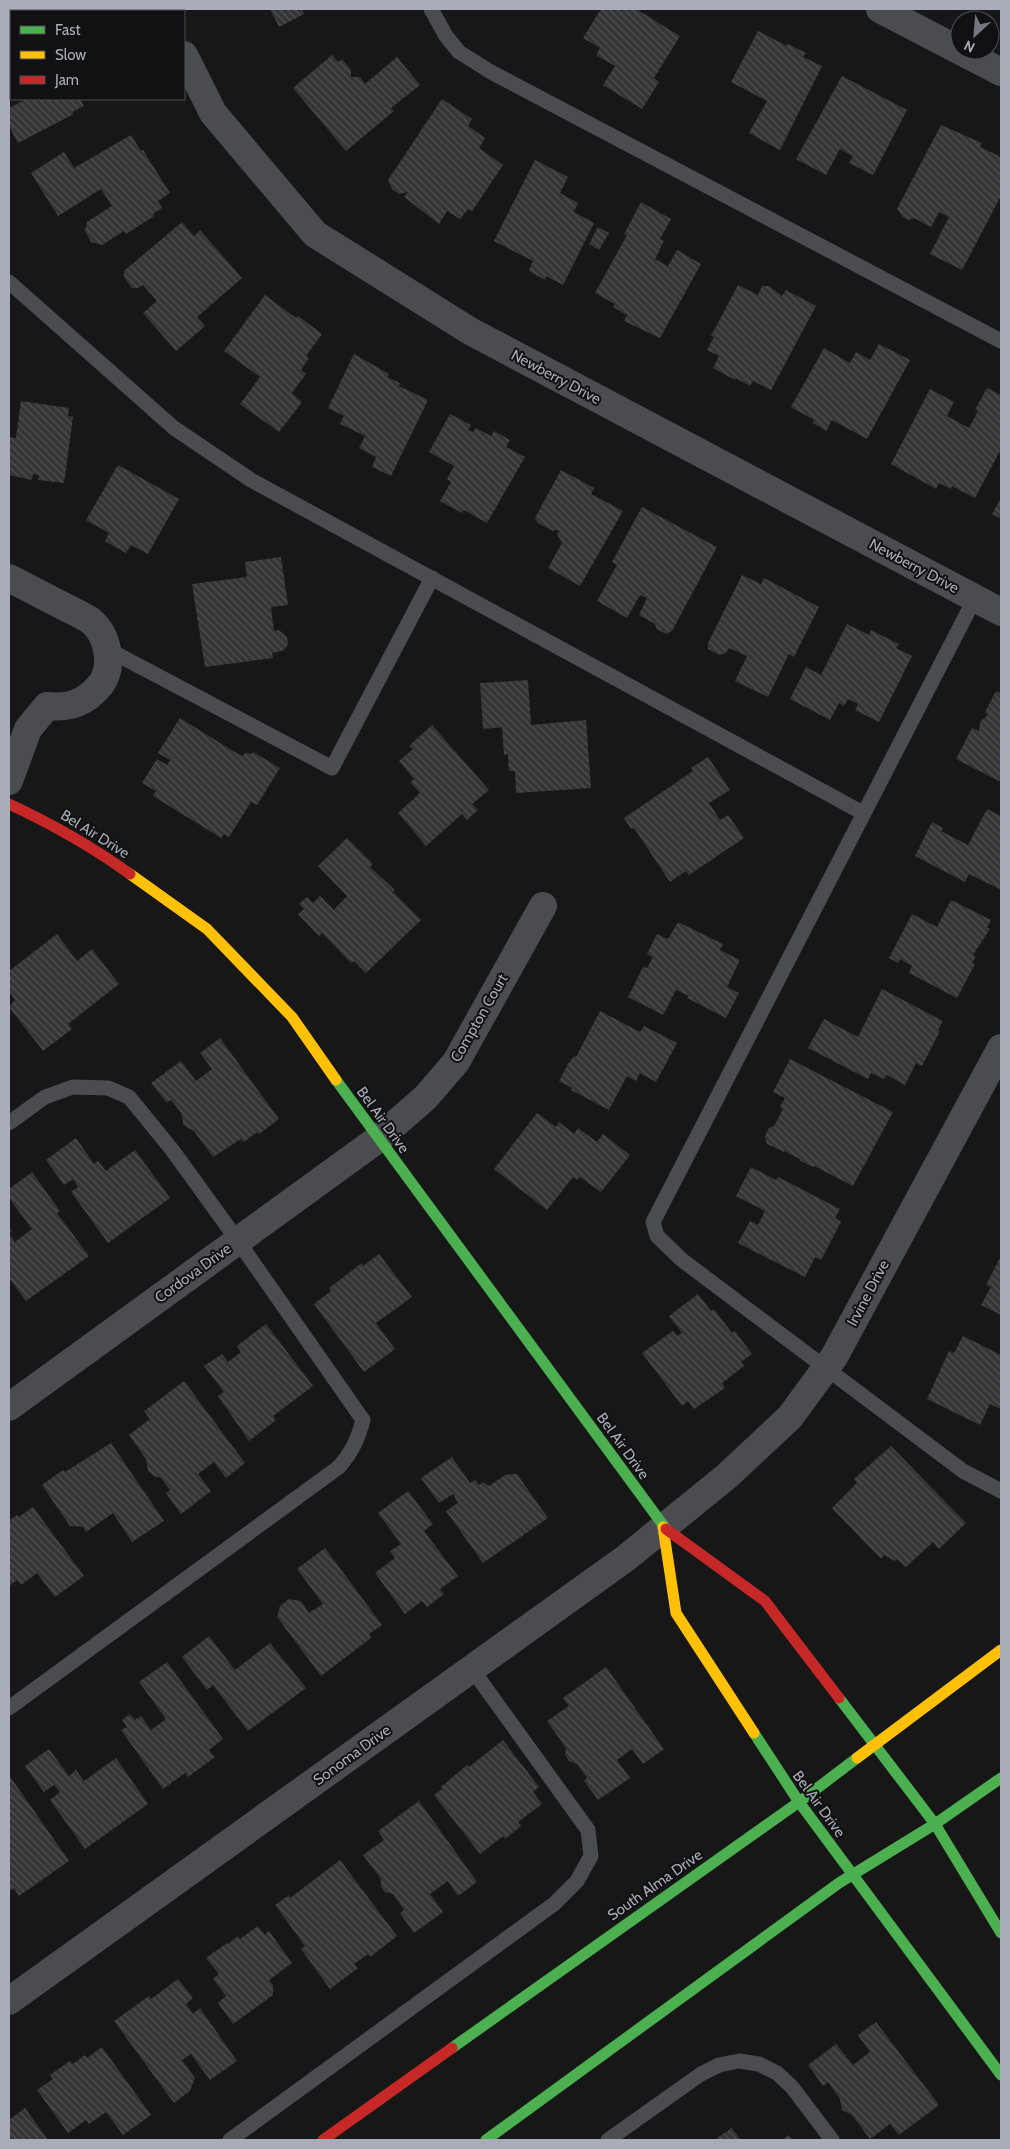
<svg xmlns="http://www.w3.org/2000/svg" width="1010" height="2149" viewBox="0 0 1010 2149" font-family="Cabin,sans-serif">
<defs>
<pattern id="building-back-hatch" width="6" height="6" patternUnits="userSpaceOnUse" patternTransform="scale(1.25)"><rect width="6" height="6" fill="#353536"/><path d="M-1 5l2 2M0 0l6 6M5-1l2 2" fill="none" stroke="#4f5051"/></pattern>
</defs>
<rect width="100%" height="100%" fill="#171717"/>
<g fill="url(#building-back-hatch)">
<polygon points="270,9 302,9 304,14 279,27"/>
<polygon points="601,9 636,9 680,36 654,78 659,82 642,109 603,85 615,66 596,55 600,48 583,38"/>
<polygon points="758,31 787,46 788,44 806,53 803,57 822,66 780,150 749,133 767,101 731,82"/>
<polygon points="332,55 338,62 342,59 351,70 351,77 360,77 365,84 397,57 420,85 391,108 394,111 346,151 293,88"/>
<polygon points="842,76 907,110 873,175 849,163 853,156 840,149 826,175 796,159"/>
<polygon points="27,99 80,99 84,106 72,112 74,114 18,143 9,126 9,108"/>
<polygon points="442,99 472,119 468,126 485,138 479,148 503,165 472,211 468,209 460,219 447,211 439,224 404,197 408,192 399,194 392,189 388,180"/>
<polygon points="941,125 982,143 980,147 1001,157 1001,196 962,270 930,254 949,217 939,212 931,227 914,218 909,220 903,217 897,209"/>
<polygon points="131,135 141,151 143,150 170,193 158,201 162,208 153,214 154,216 126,234 124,231 102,245 91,242 85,231 87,222 112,206 101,189 58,216 31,173 64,152 74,168"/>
<polygon points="535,160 568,177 560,193 578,203 574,212 594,223 563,285 546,276 545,280 529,271 533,261 494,241"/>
<polygon points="641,202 671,219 660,239 664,241 655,259 668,266 677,250 701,264 660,338 624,321 627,315 613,307 615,304 595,293 627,235 624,234"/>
<polygon points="182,222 194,236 200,230 242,278 197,317 205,326 176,351 143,313 157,301 143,285 138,288 132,288 124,277 124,271"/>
<polygon points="598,227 609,233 599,250 589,244"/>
<polygon points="738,285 758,295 762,286 769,286 782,296 786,290 816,306 771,390 753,381 750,386 736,378 735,380 713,368 719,356 707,350 714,337 711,336"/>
<polygon points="265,295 296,318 298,316 322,334 306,356 309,358 301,370 306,374 292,393 302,402 279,432 240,404 260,377 224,351"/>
<polygon points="879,344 910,360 867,439 832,420 826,431 813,423 814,420 791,407 824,348 850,363 856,352 870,360"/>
<polygon points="354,354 389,374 387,377 400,383 399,386 428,400 391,476 372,467 376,457 359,448 365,436 340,424 344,416 328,408"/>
<polygon points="987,388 1001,395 1001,449 975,498 952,486 951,489 939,483 936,489 891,464 930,389 954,402 947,416 969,428 978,411 975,410"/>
<polygon points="21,401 69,408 68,416 73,417 64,483 38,480 39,475 33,474 32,480 9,475 9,437 16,438"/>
<polygon points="450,414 471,425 468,430 473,432 476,428 491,436 494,431 510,440 506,447 525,457 487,523 464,510 462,513 440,501 451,482 447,479 454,466 429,452"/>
<polygon points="118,465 179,499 148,554 131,545 126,553 105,541 109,533 86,520"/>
<polygon points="561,470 594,488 591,494 623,511 580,586 548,568 562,543 557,534 559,531 556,530 553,531 538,523 535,518"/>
<polygon points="1001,498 1001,519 992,514"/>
<polygon points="642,507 717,547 672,631 666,634 657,629 655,624 639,615 647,598 640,595 627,618 597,601 617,565 612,562"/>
<polygon points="281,557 288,605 271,607 274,631 279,630 287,637 288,644 286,648 282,651 272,653 273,658 205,667 192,584 247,577 245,562"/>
<polygon points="742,575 761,584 764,578 819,607 794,657 789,654 768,697 735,681 747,656 729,648 726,653 719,655 708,649 708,643"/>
<polygon points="847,624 869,635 871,630 899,644 896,648 912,656 879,722 855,710 858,704 848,699 844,706 839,703 830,720 790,699 806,667 821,675"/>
<polygon points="528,680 531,725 586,720 591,788 516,793 515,771 509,771 508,754 504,755 502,727 483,729 480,683"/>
<polygon points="996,691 1001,693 1001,782 956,759 972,728 979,731 980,722 988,715 985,712"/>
<polygon points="180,718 238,754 243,756 245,753 252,754 253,752 280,768 257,805 251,802 229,837 224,834 221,838 153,796 156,791 142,783 157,759 167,765 170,760 158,753"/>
<polygon points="432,725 489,790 472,804 478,810 467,820 462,814 426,846 398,813 420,793 410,782 414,779 399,761 413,749 409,746"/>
<polygon points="708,757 730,790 709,803 720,820 728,815 744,838 689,875 686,871 670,882 634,828 631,829 624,818 693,771 691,768"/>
<polygon points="987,809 1001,816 1001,890 969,874 965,882 915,856 932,822 943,828 941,831 968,845"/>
<polygon points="347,838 373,864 370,867 395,890 393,892 421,920 366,973 354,961 351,963 322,933 319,936 298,914 304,909 299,904 307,897 313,903 320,896 334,910 347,896 318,866"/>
<polygon points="951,900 991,920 987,928 990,929 973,955 976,957 972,963 975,964 957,998 909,973 912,966 900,959 898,963 889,958 912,914 937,927"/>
<polygon points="678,922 723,944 720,950 740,960 727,987 739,993 726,1018 687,998 689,996 676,990 663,1015 628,997 643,967 647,968 653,957 647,954 657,934 668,939"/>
<polygon points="57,934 77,961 92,949 119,984 68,1024 72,1029 43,1051 9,1007 15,1000 9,991 9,971"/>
<polygon points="882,989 943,1021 938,1030 940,1031 922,1066 916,1063 905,1085 887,1075 884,1079 871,1073 868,1079 808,1048 824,1019 858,1037"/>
<polygon points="600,1011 640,1032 644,1026 677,1043 656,1082 640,1073 636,1081 627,1076 609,1110 571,1090 572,1088 559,1081 568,1064 574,1056 576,1057"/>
<polygon points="220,1038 279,1119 259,1134 257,1132 244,1142 241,1139 213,1157 194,1131 183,1125 182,1114 171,1100 167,1103 151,1083 181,1061 196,1081 212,1069 200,1053"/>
<polygon points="790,1059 893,1112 853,1186 814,1166 813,1167 799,1160 800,1159 784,1151 784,1152 767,1144 765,1136 769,1128 774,1126 783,1109 780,1107 785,1098 773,1092"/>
<polygon points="537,1113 556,1127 559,1122 574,1134 578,1128 597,1142 603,1134 630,1155 601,1192 580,1177 577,1180 573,1177 547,1210 494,1169"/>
<polygon points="76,1138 94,1164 98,1161 106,1171 135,1150 170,1198 108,1243 71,1192 78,1187 73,1179 64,1185 46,1160"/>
<polygon points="751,1167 776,1180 778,1177 840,1209 835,1218 841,1222 821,1260 815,1257 805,1277 738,1243 750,1221 758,1225 765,1211 736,1196"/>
<polygon points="32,1172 60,1211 57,1213 89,1256 26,1301 9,1278 9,1227 12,1231 9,1233 15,1242 32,1229 9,1198 9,1189"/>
<polygon points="379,1254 412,1297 376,1323 395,1349 364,1372 314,1304 331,1291 329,1288 362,1263 363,1266"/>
<polygon points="1001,1256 1001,1315 981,1305 991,1287 986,1285"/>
<polygon points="698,1294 711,1311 714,1309 732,1333 735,1331 752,1354 741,1362 744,1366 722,1383 725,1388 694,1409 688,1401 682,1406 642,1353 673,1331 677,1336 682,1333 669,1316"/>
<polygon points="266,1324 313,1386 273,1416 276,1420 249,1441 218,1396 224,1392 204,1366 222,1354 228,1362 241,1352 237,1346"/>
<polygon points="963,1336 1001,1355 1001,1409 990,1404 980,1425 927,1399 949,1351 954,1353"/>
<polygon points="184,1381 245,1463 226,1478 214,1462 198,1474 211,1491 181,1514 166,1493 170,1490 161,1478 154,1476 148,1471 146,1459 129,1435 150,1419 144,1411"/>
<polygon points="111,1443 164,1521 132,1542 113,1513 86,1532 83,1527 70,1526 42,1485 63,1470 65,1472"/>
<polygon points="891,1446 966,1523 939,1549 933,1542 906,1567 897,1559 895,1561 884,1555 881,1559 832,1508 857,1483 854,1479"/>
<polygon points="452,1457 470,1483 475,1480 479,1485 483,1482 489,1486 505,1475 517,1474 548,1518 483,1563 446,1511 458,1503 453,1494 439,1503 421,1478"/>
<polygon points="408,1491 433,1524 424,1531 458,1576 440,1589 444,1594 427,1607 422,1601 405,1614 375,1573 395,1558 390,1551 401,1544 378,1513"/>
<polygon points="33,1507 84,1576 55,1597 37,1573 21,1585 17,1580 9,1586 9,1521 17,1515 19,1517"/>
<polygon points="325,1548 382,1625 369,1634 371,1638 321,1676 277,1617 280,1606 289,1599 301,1601 309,1613 323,1604 297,1569"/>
<polygon points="209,1636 235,1670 270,1643 306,1688 248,1731 213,1685 207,1690 182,1657"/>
<polygon points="167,1662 223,1739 209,1750 215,1757 188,1777 185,1773 163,1789 121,1730 127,1727 122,1720 130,1714 135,1720 141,1716 151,1730 166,1719 139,1682"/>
<polygon points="606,1667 664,1749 643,1764 632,1749 617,1760 630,1778 598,1800 584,1781 587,1778 577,1764 569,1761 565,1755 566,1748 547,1721 569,1706 563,1698"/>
<polygon points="503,1740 539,1787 533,1792 542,1804 518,1822 521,1826 505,1839 503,1836 480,1854 434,1795 442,1789 441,1787 467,1765 469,1767"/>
<polygon points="49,1749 69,1776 76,1770 84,1781 116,1758 148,1804 85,1849 50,1800 60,1792 54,1785 44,1792 25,1766"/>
<polygon points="9,1775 69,1861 19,1896 14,1888 9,1892"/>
<polygon points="419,1801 477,1882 458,1896 448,1881 430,1894 443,1912 414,1933 400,1913 404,1910 393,1894 385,1892 381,1887 381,1879 363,1855 384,1840 378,1831"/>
<polygon points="340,1860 397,1936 370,1957 368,1954 354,1964 358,1968 330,1989 301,1949 305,1946 275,1905 289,1895 290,1898"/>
<polygon points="258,1926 265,1935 269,1931 292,1963 269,1980 273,1985 273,1995 233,2024 218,2003 226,1996 213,1979 219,1974 206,1958 227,1943 228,1944 238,1936 240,1939"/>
<polygon points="178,1979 193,1998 186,2004 193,2014 200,2008 237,2061 210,2080 191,2054 182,2060 195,2078 190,2091 174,2103 114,2021 149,1996 151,1999"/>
<polygon points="876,2022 939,2105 899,2135 890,2124 870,2139 852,2115 842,2110 840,2099 828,2082 823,2086 808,2065 836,2044 853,2065 870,2052 858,2035"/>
<polygon points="102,2047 151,2115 123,2135 106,2112 89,2124 86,2120 68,2133 37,2090 53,2079 50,2075 70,2061 73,2064 85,2055 87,2058"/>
<polygon points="25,2108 48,2140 9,2140 9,2120"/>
<polygon points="731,2127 741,2140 714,2140 729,2130"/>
<polygon points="789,2135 793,2140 782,2140"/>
</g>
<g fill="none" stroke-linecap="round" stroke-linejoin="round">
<g stroke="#4b4c50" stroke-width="15">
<polyline points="431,9 446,36 459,52 491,72 1001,341"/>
<polyline points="33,11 37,9"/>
<polyline points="9,25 11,23"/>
<polyline points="9,282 174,428 251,480 863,813"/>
<polyline points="975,598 653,1222 657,1236 682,1260 963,1471 1001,1491"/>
<polyline points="107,649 332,768 432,578"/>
<path d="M9 1123 45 1097 73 1087 108 1088 129 1097 173 1151 238 1241 363 1420C358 1439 352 1452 339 1467L9 1708"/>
<polyline points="230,2140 554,1904 577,1881 591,1856 588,1830 472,1669"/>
<polyline points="608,2140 701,2074 719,2065 739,2061 759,2064 777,2073 792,2087 832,2140"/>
</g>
<g stroke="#4b4c50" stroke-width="28">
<polyline points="160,9 161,11"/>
<polyline points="880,9 1001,72"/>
<polyline points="184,55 213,113 315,234 470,331 1001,612"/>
<path d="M9 578C28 588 48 598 67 608 75 612 84 616 91 621 108 635 114 666 101 684 86 703 70 708 47 706L28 729 9 781"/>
<polyline points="9,1407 378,1139 426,1097 456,1062 543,906"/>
<polyline points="9,2001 626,1558 727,1476 790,1417 834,1357 1001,1048"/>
</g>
<g stroke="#4caf50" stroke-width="11">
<polyline points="336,1080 666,1529"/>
<polyline points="839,1698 935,1824 1001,1933"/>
<polyline points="754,1733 799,1802 1001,2075"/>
<polyline points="452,2048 799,1802 857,1758"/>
<polyline points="486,2140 839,1883 935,1824 1001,1778"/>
</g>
<g stroke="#ffc107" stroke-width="11">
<polyline points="130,874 207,929 292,1017 336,1080"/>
<polyline points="663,1527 676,1613 754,1733"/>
<polyline points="857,1758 1001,1650"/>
</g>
<g stroke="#c62828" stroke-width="11">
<path d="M9 804C52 824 91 846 130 874"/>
<polyline points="666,1529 765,1601 839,1698"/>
<polyline points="323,2140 452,2048"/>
</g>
</g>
<g text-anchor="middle" stroke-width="4" stroke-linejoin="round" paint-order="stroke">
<g font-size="15" fill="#a8adb8" stroke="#111113">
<text transform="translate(556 377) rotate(28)" y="5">Newberry Drive</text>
<text transform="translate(914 566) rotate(28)" y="5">Newberry Drive</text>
<text transform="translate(95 834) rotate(32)" y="5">Bel Air Drive</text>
<text transform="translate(479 1018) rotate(-60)" y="5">Compton Court</text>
<text transform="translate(383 1120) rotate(54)" y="5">Bel Air Drive</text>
<text transform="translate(193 1273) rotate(-36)" y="5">Cordova Drive</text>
<text transform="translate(868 1293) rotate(-62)" y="5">Irvine Drive</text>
<text transform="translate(623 1446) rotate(54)" y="5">Bel Air Drive</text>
<text transform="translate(352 1755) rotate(-36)" y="5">Sonoma Drive</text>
<text transform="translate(819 1804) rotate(54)" y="5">Bel Air Drive</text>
<text transform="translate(655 1885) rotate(-35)" y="5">South Alma Drive</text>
</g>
</g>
<rect width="1010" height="2149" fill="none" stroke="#a8adb8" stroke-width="20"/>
<rect x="10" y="10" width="175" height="90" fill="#111113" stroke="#4d4f55"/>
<rect x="20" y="26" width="25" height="8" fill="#4caf50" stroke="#4d4f55"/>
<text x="55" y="35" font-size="15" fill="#a8adb8">Fast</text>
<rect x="20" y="51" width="25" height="8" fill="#ffc107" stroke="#4d4f55"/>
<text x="55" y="60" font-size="15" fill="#a8adb8">Slow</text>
<rect x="20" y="76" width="25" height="8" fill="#c62828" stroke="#4d4f55"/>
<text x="55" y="85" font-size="15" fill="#a8adb8">Jam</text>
<g transform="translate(975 35) rotate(206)"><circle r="24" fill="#111113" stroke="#4d4f55"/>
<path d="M0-4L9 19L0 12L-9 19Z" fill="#757880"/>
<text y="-8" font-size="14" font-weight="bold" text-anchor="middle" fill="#a8adb8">N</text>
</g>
</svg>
